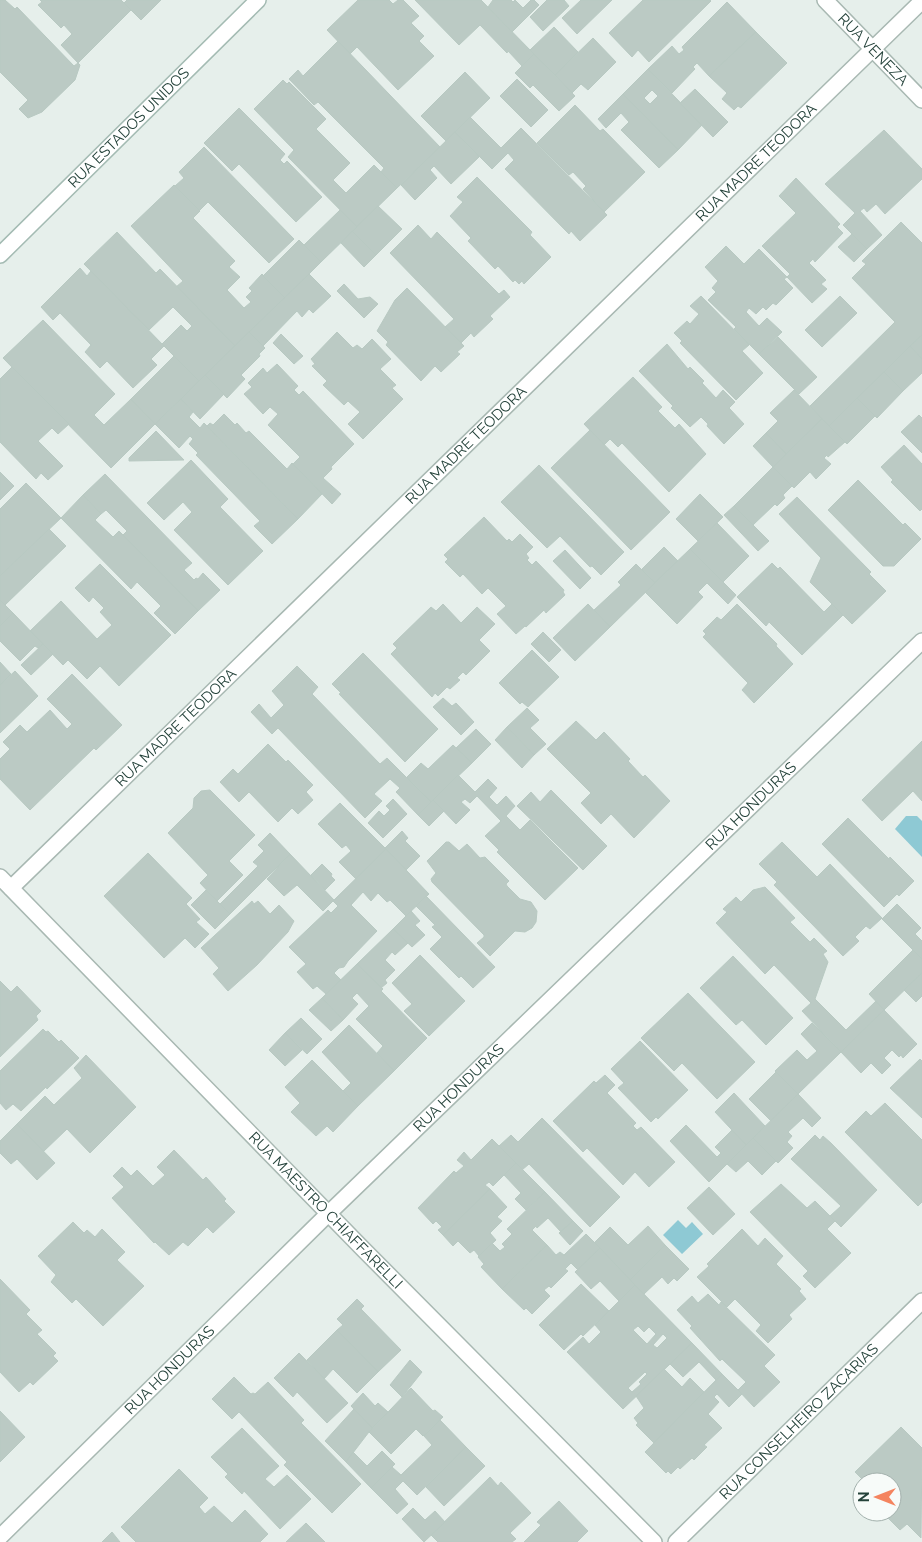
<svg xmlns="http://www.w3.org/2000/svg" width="922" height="1542" viewBox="0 0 922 1542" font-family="Raleway,sans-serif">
<rect width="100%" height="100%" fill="#e6efeb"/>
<g fill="#8ec9d4">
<polygon points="906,816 917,816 922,821 922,857 895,829"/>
<polygon points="678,1220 686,1228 692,1222 703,1234 682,1254 663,1235"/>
</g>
<g fill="#bbcac4" stroke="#b8c9c2" fill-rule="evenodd">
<polygon points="0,0 5,0 15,9 17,7 74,66 78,63 80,65 75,80 42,112 28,118 19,109 28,100 0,72"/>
<polygon points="40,0 121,0 131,10 78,63 61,45 72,34 64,25 61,28 38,5 42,2"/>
<polygon points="127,0 161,0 141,20 124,3"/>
<polygon points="358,0 389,0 393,4 398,0 403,0 419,16 411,23 424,36 419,41 434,56 398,90 357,47 350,54 327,30"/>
<polygon points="415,0 481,0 534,54 522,66 508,51 507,53 480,25 459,45"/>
<polygon points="493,0 511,0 513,2 515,0 523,8 531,0 534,0 539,5 512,32 488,7"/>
<polygon points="547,0 564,0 569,6 543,31 530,17"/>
<polygon points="581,0 612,0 577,34 562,18"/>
<polygon points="643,0 710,0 711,1 649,62 638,50 632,57 609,33"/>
<polygon points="727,2 756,32 709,76 697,63 693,67 695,69 672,93 648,69 672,46 679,54 684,50 682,47"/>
<polygon points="554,27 578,52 555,75 530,50"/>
<polygon points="756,32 787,63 741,108 738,106 734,110 722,99 727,93 709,76"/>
<polygon points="593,38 616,62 588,90 581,84 572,93 555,75"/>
<polygon points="338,41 440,147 397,188 381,172 384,168 318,102 314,105 289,79 298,70 303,76"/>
<polygon points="534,54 575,96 559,111 533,85 530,88 515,73"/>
<path d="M648 69 702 125 678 150 623 94ZM652 90 658 96 650 104 644 98Z"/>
<polygon points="465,72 490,98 446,141 421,116"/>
<polygon points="517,79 548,110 531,127 500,96"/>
<polygon points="283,80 287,84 289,82 326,119 316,129 350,163 333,180 346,193 374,165 397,188 357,227 288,157 294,150 254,109"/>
<polygon points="695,89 728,122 713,137 680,103"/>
<polygon points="623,94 678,150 659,168 621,130 629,122 621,113 606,128 598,119"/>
<polygon points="575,105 600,131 603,129 645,172 604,212 583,189 586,186 573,172 569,175 537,143"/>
<polygon points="239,108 285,154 280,160 284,164 287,161 322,197 296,222 239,164 232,171 204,143"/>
<polygon points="470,117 501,148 521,128 607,215 580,241 571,231 569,234 505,169 514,160 508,153 492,169 455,132"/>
<polygon points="884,130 922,169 922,179 885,214 876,204 867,212 864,208 860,211 882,235 867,249 843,225 855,213 825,184"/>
<polygon points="455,132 479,157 451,184 434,166 430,170 437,178 415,200 401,185"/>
<polygon points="204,147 294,239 269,263 208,202 199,211 175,186 184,178 179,172"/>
<polygon points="477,177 532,232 530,235 551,257 524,284 522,281 519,284 515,280 513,282 498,266 495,269 468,241 471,238 450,216 463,202 457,197"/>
<polygon points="796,178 840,224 837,227 843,233 815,262 813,259 809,263 826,280 821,284 827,289 812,303 787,277 790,274 762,246 796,213 779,196"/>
<polygon points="174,185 200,211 193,218 235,261 229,267 240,277 227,290 244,308 251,302 246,297 252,291 249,288 262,274 285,298 235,346 176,287 183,281 131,226"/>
<polygon points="378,206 402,229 376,255 352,231"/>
<polygon points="340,210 357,227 321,262 304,245"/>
<polygon points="901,222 922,243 922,335 829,426 810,406 895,322 852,278 866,264 862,261"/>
<polygon points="418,225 431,239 437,232 499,294 504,290 510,297 490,316 493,319 474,337 471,333 461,343 445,327 454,319 390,253"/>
<polygon points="352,231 376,255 364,267 341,243"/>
<polygon points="117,232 156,273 160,269 235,346 199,381 162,344 181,325 187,331 192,326 173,307 149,330 84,264"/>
<polygon points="852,234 867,249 854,262 838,247"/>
<polygon points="299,240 321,262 285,298 263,276"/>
<polygon points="726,246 744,264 759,249 787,277 784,279 793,288 776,305 773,303 766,310 763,307 756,314 749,308 746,312 759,326 767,318 782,332 759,354 734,329 736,327 708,300 716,292 712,288 718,281 705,267"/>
<polygon points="80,268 87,276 91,271 164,346 151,359 157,365 133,388 107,361 100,368 85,352 91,345 60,313 53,320 41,307"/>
<polygon points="309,274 331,296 313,313 309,309 302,317 297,311 263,346 249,332"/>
<polygon points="344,284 358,299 370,297 378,304 364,318 337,291"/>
<polygon points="407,288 464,346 457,352 460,354 441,372 435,366 421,381 386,345 388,342 377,331 395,300"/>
<polygon points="701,296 749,345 742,351 763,373 736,400 680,343 682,341 674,333 687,321 690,324 699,314 690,306"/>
<polygon points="840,296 857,313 822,347 805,330"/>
<polygon points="43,320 115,394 94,415 104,425 131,399 155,424 111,468 3,358"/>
<polygon points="249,332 265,348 259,354 260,356 241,375 245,379 227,398 205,375"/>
<polygon points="337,332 353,348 357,345 362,349 372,339 391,359 380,369 396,385 392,388 403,399 363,439 348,424 360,412 348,401 344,405 323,385 327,381 312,366 315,364 311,359"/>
<polygon points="281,334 303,356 294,364 273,343"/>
<polygon points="922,335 922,359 910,346"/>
<polygon points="778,337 817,377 799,394 759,354"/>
<polygon points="667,344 688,369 690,367 704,381 702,383 716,398 723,390 735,402 729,408 744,424 724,444 707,426 708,424 701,417 690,427 671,408 673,406 639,371"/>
<polygon points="910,346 922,359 922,373 903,391 884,372"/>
<polygon points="174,356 199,381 155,424 131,399"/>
<polygon points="277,364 298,386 294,390 299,395 303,391 354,444 331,467 332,469 323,478 341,494 332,504 293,464 300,457 268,425 278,414 270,407 263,414 244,394 252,387 248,383 263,368 267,373"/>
<polygon points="12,367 69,424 58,434 52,428 38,441 63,466 48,480 41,473 36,479 0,442 0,379"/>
<polygon points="884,372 903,391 877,418 857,398"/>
<polygon points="205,375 224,394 200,419 181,399"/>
<polygon points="633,377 662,407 658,411 675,428 679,424 706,454 669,492 622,443 618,447 610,439 604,445 584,424"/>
<polygon points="794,390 822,419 786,454 766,433 778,421 770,413"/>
<polygon points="857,398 875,416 847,444 829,426"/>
<polygon points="181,399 193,412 189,417 200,428 204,423 298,519 272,544 254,526 260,521 196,455 198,453 189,444 193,439 190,436 179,448 155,424"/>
<polygon points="224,414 235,425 237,423 246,433 249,431 287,469 292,463 322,494 298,519 207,426 210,423 213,425"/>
<polygon points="919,415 922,418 922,453 901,432"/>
<polygon points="822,419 845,442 828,457 827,455 824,458 831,464 816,479 810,472 794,488 773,467"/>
<polygon points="590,430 670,512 631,550 551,468"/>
<polygon points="156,431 184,460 129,461 129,458"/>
<polygon points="766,433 786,454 773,467 753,446"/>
<polygon points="904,445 922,464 922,509 920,511 891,482 893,480 881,467"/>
<polygon points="191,460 228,499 220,507 263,551 228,585 174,530 192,512 183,502 164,520 147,503"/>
<polygon points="539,465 624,552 601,575 592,566 590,567 560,536 547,548 501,502"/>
<polygon points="773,467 792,486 783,495 785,498 777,506 775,504 753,525 734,506"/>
<polygon points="0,472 14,486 0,500"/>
<polygon points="105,474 192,563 184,570 194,580 196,578 198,579 203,573 220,590 198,611 123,535 127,531 106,510 101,514 83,495"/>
<polygon points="858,480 903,525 905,523 921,539 894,566 883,566 828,510"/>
<polygon points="26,483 61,518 0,576 0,509"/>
<polygon points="700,494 723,517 698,541 676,519"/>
<polygon points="83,495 101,514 95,520 113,537 119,531 198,611 175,634 154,613 161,606 137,582 131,589 61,518"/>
<polygon points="797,497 871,572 869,574 886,591 852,624 810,582 821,558 779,514"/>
<polygon points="734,506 769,541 758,551 724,515"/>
<polygon points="484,517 507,541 509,539 512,542 520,534 533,547 526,554 529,558 527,560 532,565 536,561 564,590 563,592 565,595 546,613 544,610 526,627 525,626 516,634 497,614 506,606 488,588 482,594 463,574 460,577 445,562 448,559 444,555"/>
<polygon points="717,523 749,556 723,582 690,549"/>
<polygon points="49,529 66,546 5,605 0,600 0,576"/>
<polygon points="664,547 678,561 655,583 642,569"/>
<polygon points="690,549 736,595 728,604 707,583 698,592 703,597 677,624 645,592"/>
<polygon points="565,550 591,578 580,589 553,561"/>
<polygon points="772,563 778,569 780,567 824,612 832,604 843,615 802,655 769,622 766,626 737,597"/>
<polygon points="100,564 171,635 119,686 100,666 87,679 68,660 63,665 30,631 61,601 97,639 112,625 100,612 104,608 93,597 89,602 75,588"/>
<polygon points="636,564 655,583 610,627 594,610 621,585 618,582"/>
<polygon points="0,600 13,613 0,626"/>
<polygon points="443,604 461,623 477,607 495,624 479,640 490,651 466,675 463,672 457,678 460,680 450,689 447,687 438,696 435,693 432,697 391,654 397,648 393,644 431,607 436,611"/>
<polygon points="588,604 610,627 575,661 553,638"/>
<polygon points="737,604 777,644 776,646 793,664 754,703 742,690 748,683 703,637 706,634 703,631 717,617 721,620"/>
<polygon points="13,613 43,644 38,648 35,646 20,661 0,641 0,626"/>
<polygon points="543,632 561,650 549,662 531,644"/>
<polygon points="43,644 53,654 31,675 21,665"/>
<polygon points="532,650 559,677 528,707 522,702 520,704 499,683"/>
<polygon points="363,653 438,729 405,762 339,694 341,693 332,684"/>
<polygon points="0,662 11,674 0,685"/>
<polygon points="297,666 318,687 312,694 380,764 387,758 431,802 418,815 396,792 400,788 390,779 374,794 382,801 365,818 278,728 272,734 251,712 259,704 271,718 284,705 272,691"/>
<polygon points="15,671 38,696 0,733 0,685"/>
<polygon points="72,674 122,725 96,750 94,748 30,810 0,779 0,759 10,749 3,742 20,725 27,732 50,710 67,729 72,724 47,699"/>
<polygon points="443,698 452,706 456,703 474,722 461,735 433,707"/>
<polygon points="527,708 539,720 530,728 546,744 534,755 507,727"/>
<polygon points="576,721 596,740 604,732 630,759 628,761 643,777 645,775 670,801 634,838 611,814 601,824 581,803 591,793 547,749"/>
<polygon points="507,727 534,755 522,768 495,740"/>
<polygon points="476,729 491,744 472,763 456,748"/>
<polygon points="922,741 922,801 913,791 882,821 862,800"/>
<polygon points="268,744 286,762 288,760 313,785 306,792 313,800 298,814 292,808 278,822 249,792 239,802 220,782 233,769 238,774"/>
<polygon points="453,745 472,763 431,802 407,777 421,763 428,769"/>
<polygon points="458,775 475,792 488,779 497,788 489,797 497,805 506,796 515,806 506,816 520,830 530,820 578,868 545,900 497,852 499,850 485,836 501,821 477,796 470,803 465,799 461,802 470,810 456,824 433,800"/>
<polygon points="210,790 255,835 229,861 243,875 217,901 200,883 208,875 168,833 193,808 194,798 201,791"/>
<polygon points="551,790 607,846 583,870 517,806 531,792 540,802"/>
<polygon points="393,799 407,814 383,838 368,823 379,811 384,816 390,810 386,806"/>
<polygon points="433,800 444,811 429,826 418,815"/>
<polygon points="340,803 386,849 356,879 339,862 351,851 346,845 342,848 318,824"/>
<polygon points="848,818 889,859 890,857 914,881 899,896 897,894 884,907 822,844"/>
<polygon points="402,831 408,838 405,841 420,856 406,870 385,848"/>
<polygon points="270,833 290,854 230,914 220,904 258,866 253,862 264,851 258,845"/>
<polygon points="446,842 449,842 459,851 467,844 480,858 485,857 509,881 506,884 507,886 520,899 531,902 537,911 536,922 532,928 525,932 515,931 490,956 477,943 484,937 484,935 432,882 431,879 436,873 427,861"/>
<polygon points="782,842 817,877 830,864 882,918 870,929 866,926 855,937 859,941 843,956 774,885 777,882 759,864"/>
<polygon points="386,849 429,894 406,916 390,900 387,902 378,893 371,901 363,892 351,905 377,931 348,961 344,967 339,968 334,973 341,980 326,994 317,986 313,989 297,972 306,964 289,947 328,910 331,913 338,906 333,901"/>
<polygon points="148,853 192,898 186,904 200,919 196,922 209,934 195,948 185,938 164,958 104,896"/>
<polygon points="290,854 334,900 323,911 297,885 284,896 267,879"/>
<polygon points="322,864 332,874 331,876 335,880 325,890 311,875"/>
<polygon points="765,887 795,918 790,922 810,942 814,938 827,951 823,954 828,962 815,999 846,1030 876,1001 884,1010 841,1052 802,1011 811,1003 774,965 765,974 716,923 727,912 723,909 736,897 741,902 753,890"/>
<polygon points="206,890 230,914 215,929 191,905"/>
<polygon points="426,896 495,967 473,988 461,976 459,978 430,949 442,937 432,927 435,925 416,906"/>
<polygon points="252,901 254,904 258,901 270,914 279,905 294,921 288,932 257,965 228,991 213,974 219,968 201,948"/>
<polygon points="897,904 921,928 915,934 922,941 922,959 882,919"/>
<polygon points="411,911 420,921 415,925 425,935 412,947 393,929"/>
<polygon points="393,929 408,943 395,955 392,952 385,960 395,970 385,980 387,983 381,988 357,964"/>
<polygon points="913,950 922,959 922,973 884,1010 869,994"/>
<polygon points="420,955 465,1001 429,1036 404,1011 412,1004 392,983"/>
<polygon points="733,956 793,1018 766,1045 742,1020 736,1025 700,988"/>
<polygon points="357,964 383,989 381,991 427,1038 394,1071 377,1053 383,1046 356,1019 369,1006 357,993 352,998 358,1004 343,1020 322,998"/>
<polygon points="922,973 922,996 916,1002 904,990"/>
<polygon points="0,981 11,992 17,986 41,1011 36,1016 38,1020 0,1057"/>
<polygon points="688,993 755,1062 717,1099 682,1063 674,1071 641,1038"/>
<polygon points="322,998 343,1020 331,1031 309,1010"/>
<polygon points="884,1010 917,1044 903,1058 901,1055 899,1057 892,1050 884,1058 891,1065 882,1074 871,1063 861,1073 841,1052"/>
<polygon points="301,1018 322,1039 307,1054 285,1033"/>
<polygon points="812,1023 841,1052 798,1094 775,1071 797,1050 807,1060 817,1051 801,1034"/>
<polygon points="349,1025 394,1071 358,1106 343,1091 351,1083 322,1052"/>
<polygon points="43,1029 46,1032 48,1031 59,1042 61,1040 79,1058 47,1089 46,1087 21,1111 13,1104 6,1110 0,1103 0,1071"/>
<polygon points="285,1033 302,1050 285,1066 269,1050"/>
<polygon points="640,1041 688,1090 658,1119 656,1117 651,1122 618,1088 624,1083 611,1069"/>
<polygon points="86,1055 136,1107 90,1153 67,1129 43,1152 17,1124 45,1096 54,1105 82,1078 74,1068"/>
<polygon points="920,1059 922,1061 922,1118 890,1088"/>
<polygon points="312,1060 358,1106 333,1132 327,1126 316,1136 291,1112 300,1103 285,1087"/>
<polygon points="776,1072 798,1094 771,1121 749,1099"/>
<polygon points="605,1075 615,1085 607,1093 636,1123 633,1126 637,1130 641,1127 675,1162 649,1187 635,1172 623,1185 587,1148 583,1152 553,1121 594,1081 596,1083"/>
<polygon points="734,1093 765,1126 746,1145 715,1112"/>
<polygon points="798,1094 821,1118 812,1127 803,1118 788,1132 792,1136 787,1142 793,1148 778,1163 753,1138"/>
<polygon points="885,1103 922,1140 922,1202 918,1206 845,1132 866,1111 871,1116"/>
<polygon points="542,1118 620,1197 590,1227 529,1164 522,1170 499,1146 511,1135 518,1142"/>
<polygon points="17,1124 55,1163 37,1180 17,1159 11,1164 0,1153 0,1141"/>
<polygon points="686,1125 717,1157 721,1153 715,1147 732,1130 746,1145 709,1182 670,1141"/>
<polygon points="815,1135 820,1140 823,1136 831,1143 877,1190 841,1227 830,1216 841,1206 791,1159"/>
<polygon points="753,1138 776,1161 762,1175 748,1161 736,1172 727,1164"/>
<polygon points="492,1139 516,1163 493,1186 489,1182 485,1185 490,1189 443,1235 438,1230 442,1227 436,1221 433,1224 418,1208 454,1171 456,1173 464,1166 457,1160 464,1152 471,1160"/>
<polygon points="174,1150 203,1180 206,1177 226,1199 224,1201 235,1212 213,1233 207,1227 188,1246 183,1242 169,1255 155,1242 154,1243 112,1198 124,1187 113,1176 122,1167 131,1176 137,1170 153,1186 165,1175 157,1167"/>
<polygon points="516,1163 545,1192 526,1210 515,1199 521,1193 504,1175"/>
<polygon points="781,1184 807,1208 815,1201 835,1221 827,1229 851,1253 815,1288 803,1276 808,1271 750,1212"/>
<polygon points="709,1187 735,1214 713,1235 687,1208"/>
<polygon points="490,1189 507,1207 497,1217 502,1221 490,1233 496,1240 479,1256 474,1250 470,1253 458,1241 453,1246 443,1235"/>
<polygon points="545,1192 573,1221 561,1232 548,1218 537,1228 536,1226 532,1230 547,1245 502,1289 481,1267 484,1264 478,1257 492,1243 500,1251 505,1247 502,1244 512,1234 507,1229"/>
<polygon points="573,1221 583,1231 570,1245 559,1233"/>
<polygon points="73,1222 84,1233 87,1230 95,1237 102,1229 125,1252 117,1260 144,1286 103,1326 76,1299 72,1303 51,1282 56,1275 38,1256"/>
<polygon points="648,1226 665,1245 630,1280 594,1243 610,1227 628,1245"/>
<polygon points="742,1229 758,1246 765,1238 783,1256 776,1264 801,1289 799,1291 806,1299 789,1315 792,1319 768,1343 756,1331 761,1325 735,1299 727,1307 697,1277 709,1266 707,1264"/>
<polygon points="586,1234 600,1248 578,1270 571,1263 565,1269 568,1271 551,1288 549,1286 544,1290 550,1296 532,1314 526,1308 524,1310 502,1289 547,1245 556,1255 560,1252 564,1255"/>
<polygon points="665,1245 689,1269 677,1281 674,1278 668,1284 662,1277 644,1294 630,1280"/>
<polygon points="600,1248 635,1285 619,1301 600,1281 591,1289 575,1272"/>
<polygon points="0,1279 30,1310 26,1314 42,1330 37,1334 56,1353 53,1356 58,1361 33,1385 30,1382 19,1392 0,1372"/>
<polygon points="581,1284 609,1311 583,1336 581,1334 564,1350 539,1325"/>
<path d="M635 1285 692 1343 623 1409 567 1352 583 1337 589 1344 601 1332 595 1325ZM638 1326 644 1332 649 1327 656 1334 647 1344 633 1330ZM663 1334 667 1338 657 1348 653 1345ZM645 1372 647 1374 639 1382 641 1384 632 1392 628 1388Z"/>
<polygon points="708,1294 719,1305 721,1302 775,1355 764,1366 780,1382 754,1407 738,1390 746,1382 722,1359 720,1361 690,1328 692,1326 677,1310 692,1296 698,1303"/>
<polygon points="357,1299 364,1306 361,1309 401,1350 378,1372 337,1330 343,1325 337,1319"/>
<polygon points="337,1330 378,1372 357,1393 333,1369 324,1379 307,1360"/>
<polygon points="692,1343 722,1374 716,1380 699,1362 683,1377 670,1364"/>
<polygon points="299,1353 348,1403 327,1423 297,1392 293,1397 274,1378"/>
<polygon points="410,1360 422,1372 402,1397 390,1385"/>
<polygon points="664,1369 682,1387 690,1378 704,1392 654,1443 636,1425 638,1423 634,1418 644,1408 636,1396"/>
<polygon points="722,1374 742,1394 729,1407 717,1394 714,1397 719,1402 708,1414 722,1428 704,1445 707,1447 694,1460 692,1458 680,1469 678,1467 671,1474 668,1471 666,1473 645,1452"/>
<polygon points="234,1377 251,1394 253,1393 255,1394 268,1382 304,1420 301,1423 361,1484 332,1513 284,1465 287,1462 239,1412 232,1419 212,1399"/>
<polygon points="411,1388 433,1411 435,1410 443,1417 423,1436 416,1429 391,1454 369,1432"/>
<polygon points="363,1393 375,1406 378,1403 388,1412 372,1428 351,1406"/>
<polygon points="354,1409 372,1428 346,1462 325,1441"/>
<polygon points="0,1411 25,1437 0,1462"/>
<polygon points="440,1420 466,1447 417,1495 403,1481 395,1489 408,1504 397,1514 371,1488 392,1467 401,1475 432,1445 424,1436"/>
<polygon points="901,1427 922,1448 921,1538 907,1524 900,1530 882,1512 892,1512 892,1482 865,1482 855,1472"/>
<polygon points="242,1428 279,1466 265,1479 274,1487 287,1475 311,1499 280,1529 244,1491 242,1494 225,1477 228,1474 211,1457"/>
<polygon points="466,1447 485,1466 444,1506 426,1487"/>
<polygon points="382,1451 395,1464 371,1488 346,1462 353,1452 367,1466"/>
<polygon points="179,1469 208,1498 199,1507 205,1514 214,1506 232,1523 245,1510 268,1534 260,1542 136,1542 121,1527"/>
<polygon points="490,1477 498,1486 501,1482 531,1513 510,1533 516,1539 512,1542 438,1542 431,1535"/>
<polygon points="559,1501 588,1531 577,1542 524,1542 541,1525 537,1522"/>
<polygon points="413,1508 425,1520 435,1511 445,1522 424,1542 402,1519"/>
<polygon points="306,1523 325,1542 286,1542"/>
<polygon points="112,1532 120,1542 102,1542"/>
</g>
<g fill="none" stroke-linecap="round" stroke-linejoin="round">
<defs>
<g id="minor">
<path id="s1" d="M11 888 922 1"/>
<path id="s2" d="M0 1537 329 1213 922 641"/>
<path id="s3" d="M676 1542 922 1301"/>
</g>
<g id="tertiary">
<path id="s4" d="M825 0 922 100"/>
<path id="s5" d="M0 877 363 1249 654 1542"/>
</g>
<g id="secondary">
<path id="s6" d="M0 255 258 0"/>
</g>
</defs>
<use href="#minor" stroke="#a8b8b2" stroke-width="18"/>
<use href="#tertiary" stroke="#a8b8b2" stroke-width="18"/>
<use href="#secondary" stroke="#a4bbb3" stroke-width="18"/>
<use href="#minor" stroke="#fff" stroke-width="15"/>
<use href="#tertiary" stroke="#fff" stroke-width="15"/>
<use href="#secondary" stroke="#fff" stroke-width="15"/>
</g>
<g text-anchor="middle" stroke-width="4.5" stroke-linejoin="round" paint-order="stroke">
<g font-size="15" fill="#24423a" stroke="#f7fbf9">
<text dy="5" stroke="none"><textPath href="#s4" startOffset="69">RUA VENEZA</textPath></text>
<text dy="5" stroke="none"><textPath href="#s6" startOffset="181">RUA ESTADOS UNIDOS</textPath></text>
<text dy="5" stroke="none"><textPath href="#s1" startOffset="1040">RUA MADRE TEODORA</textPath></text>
<text dy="5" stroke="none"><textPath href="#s1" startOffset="635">RUA MADRE TEODORA</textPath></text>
<text dy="5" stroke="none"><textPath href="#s1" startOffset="230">RUA MADRE TEODORA</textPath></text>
<text dy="5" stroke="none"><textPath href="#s2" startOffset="1048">RUA HONDURAS</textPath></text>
<text dy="5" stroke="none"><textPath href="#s2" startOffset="642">RUA HONDURAS</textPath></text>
<text dy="5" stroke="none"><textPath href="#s5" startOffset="466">RUA MAESTRO CHIAFFARELLI</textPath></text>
<text dy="5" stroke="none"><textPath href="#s2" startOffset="238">RUA HONDURAS</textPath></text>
<text dy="5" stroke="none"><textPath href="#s3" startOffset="172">RUA CONSELHEIRO ZACARIAS</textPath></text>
</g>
</g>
<g transform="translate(877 1497) rotate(270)"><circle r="24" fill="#f7fbf9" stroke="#a3b1ad"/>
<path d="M0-4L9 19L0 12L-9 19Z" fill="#f4845f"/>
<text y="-8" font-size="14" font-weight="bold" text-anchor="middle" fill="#24423a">N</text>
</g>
</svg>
